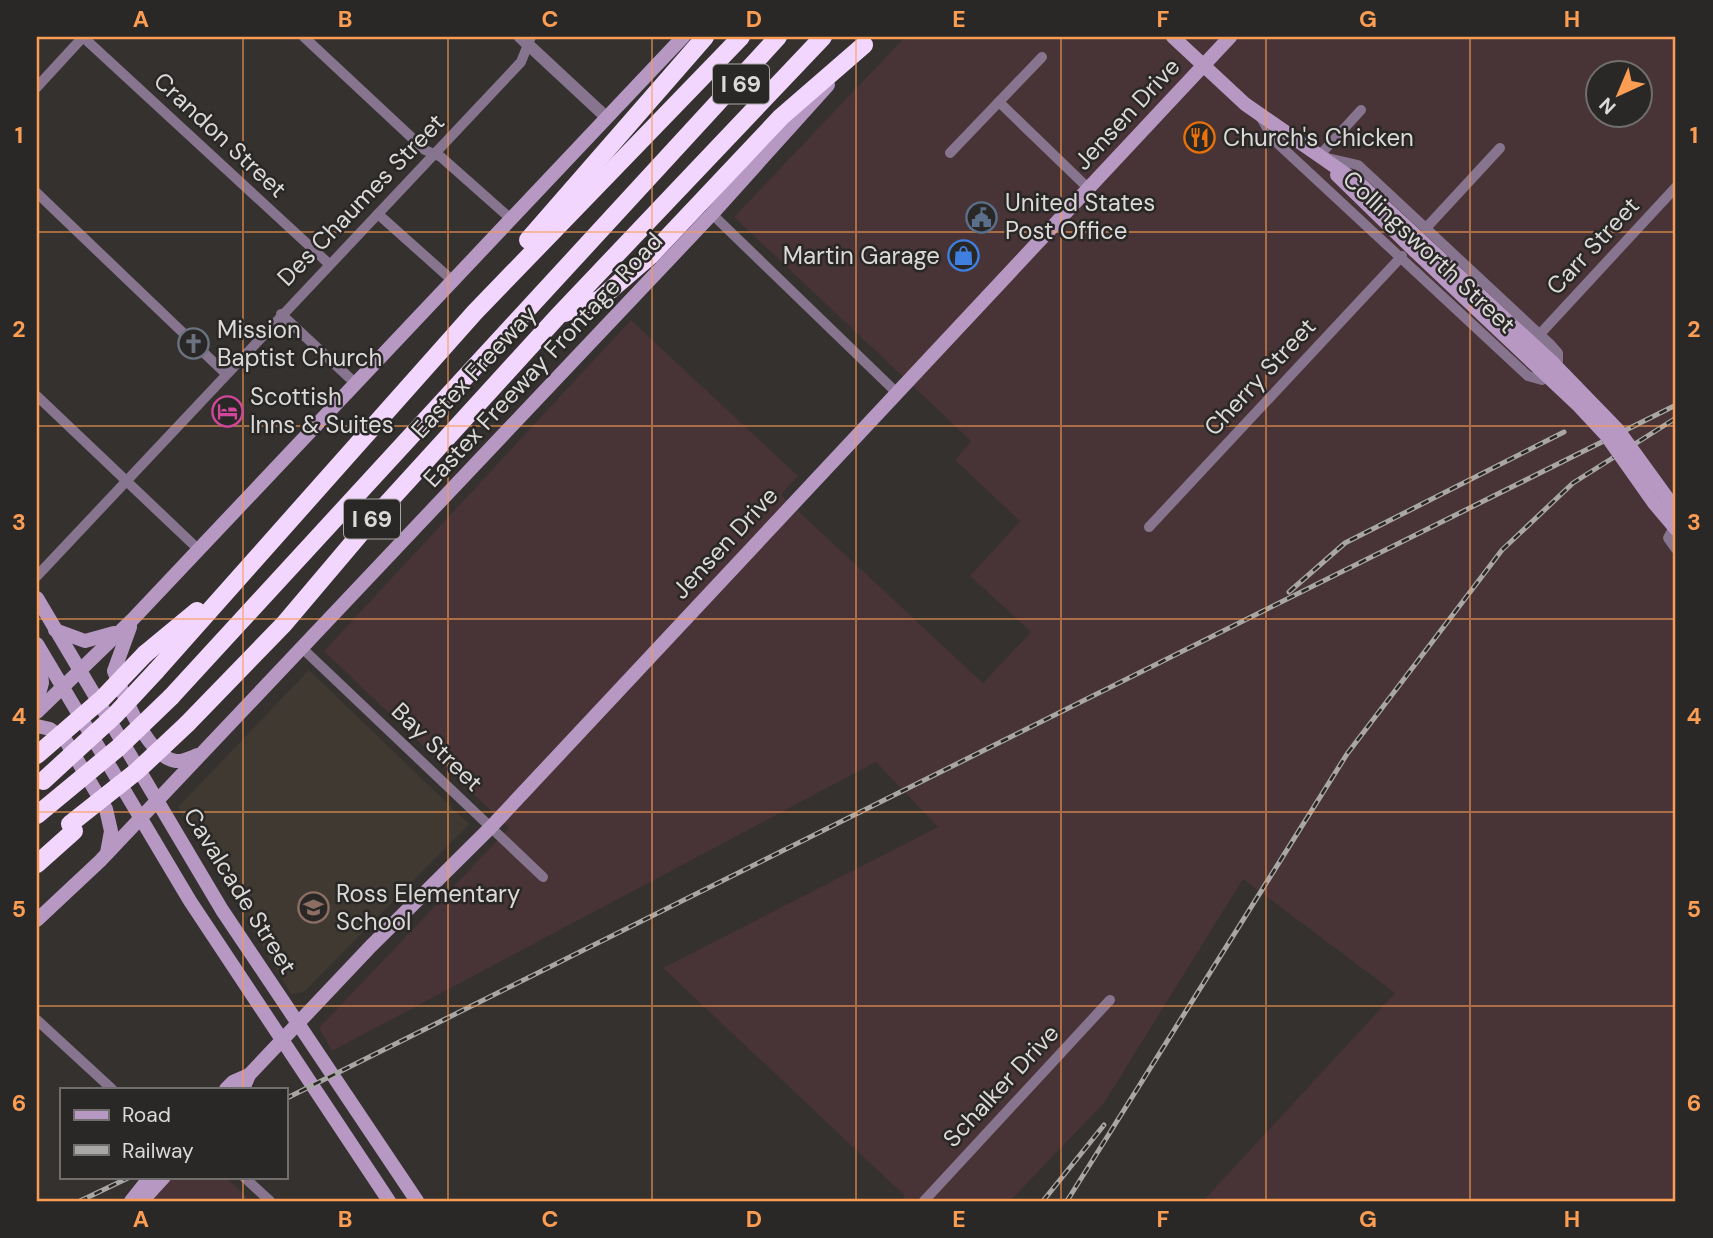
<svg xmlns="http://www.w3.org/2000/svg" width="1713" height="1238" viewBox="0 0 1713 1238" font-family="'DM Sans',sans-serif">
<rect width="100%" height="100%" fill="#34312f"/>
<g fill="#483336" fill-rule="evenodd">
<path d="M905 37H1676V1201H1203L1395 993 1243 879 1104 1103 1010 1201H900L905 1196 663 968 938 827 876 762 332 1051 319 1028 509 828 324 651 631 320 798 476 781 495 983 683 1031 632 970 576 1020 521 955 460 971 441 734 217ZM1598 74H1640V116H1598Z"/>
<polygon points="172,1177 225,1177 252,1201 124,1201"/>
</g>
<polygon fill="#3f3932" points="309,670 469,824 304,992 291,994 178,807"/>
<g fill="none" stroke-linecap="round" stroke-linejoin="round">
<g stroke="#87748e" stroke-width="10">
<polyline points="83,37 328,263"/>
<polyline points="304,37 425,150 441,157 511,219"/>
<polyline points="37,87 83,37"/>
<polyline points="999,102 1088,188"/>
<polyline points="1260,116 1274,140 1528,376 1542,380 1558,361 1558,353 1551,345 1358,165 1319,156 1361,110"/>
<polyline points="950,153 1042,57"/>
<polyline points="37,193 225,373"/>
<polyline points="378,214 453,281"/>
<polyline points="712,214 897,393"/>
<polyline points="1426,228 1500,148"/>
<polyline points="281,314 355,383"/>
<polyline points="1540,334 1676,187"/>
<polyline points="37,396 199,550"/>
<polyline points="1676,524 1668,538 1676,549"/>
<polyline points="1149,527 1402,256"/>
<polyline points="37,576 521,62 531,37"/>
<polyline points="302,648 543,877"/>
<polyline points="37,1020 112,1089"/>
<polyline points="244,1177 270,1201"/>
<polyline points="924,1201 1110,1000"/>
</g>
<polyline stroke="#87748e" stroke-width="12" points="520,37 606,117"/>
<g stroke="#b698c3" stroke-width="14">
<polyline points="1173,37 1245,104 1360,184 1553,363"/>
<polyline points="1337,175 1415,251"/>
<polyline points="37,598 222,910 417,1201"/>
<path d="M130 627 114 671C123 694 148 758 176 761 183 762 192 757 198 755"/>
<polyline points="55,630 85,641 114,633"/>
<polyline points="37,644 190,901 389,1201"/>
<polyline points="37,701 42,683 39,651"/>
<polyline points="37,712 133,619 683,37"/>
<polyline points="37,726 50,729 66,741 106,809 111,831 107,853"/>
<polyline points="37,920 100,861 712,214 828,85"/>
<polyline points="226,1089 233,1082 249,1075"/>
<polyline points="243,1089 249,1075 371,946 491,827 1230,37"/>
<polyline points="131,1201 150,1177"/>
<polyline points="142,1201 164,1177"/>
</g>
<g stroke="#f2d6fe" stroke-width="18">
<polyline points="528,240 705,37"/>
<polyline points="565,313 600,299 650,256 781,117 864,45"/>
<polyline points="145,654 197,611"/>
<polyline points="156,671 475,312 741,37"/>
<polyline points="171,697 778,37"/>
<polyline points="187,724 284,624 372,520 558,316 823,37"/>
<polyline points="37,864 74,831"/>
</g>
<defs>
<g id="rail">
<polyline points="1289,592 1345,543 1564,432"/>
<polyline points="285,1099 1676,405"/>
<polyline points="80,1201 130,1177"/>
<polyline points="1043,1201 1104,1125"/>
<polyline points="1067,1201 1347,754 1502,550 1573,483 1676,418"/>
</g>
</defs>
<use href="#rail" stroke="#a9a7a5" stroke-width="5"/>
<use href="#rail" stroke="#2a2826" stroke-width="2.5" stroke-dasharray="8" stroke-linecap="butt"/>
<g stroke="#b698c3" stroke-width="14">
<polyline points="1415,251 1579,406 1606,435 1654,503 1676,529"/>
<polyline points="1553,363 1618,430 1676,510"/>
</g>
<g stroke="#f2d6fe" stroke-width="18">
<polyline points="37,755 103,698 145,654"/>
<polyline points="43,781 115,715 156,671"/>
<polyline points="37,815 118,748 171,697"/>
<polyline points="70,824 137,771 187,724"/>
</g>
</g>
<path fill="none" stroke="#fc9d54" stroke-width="2" stroke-opacity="0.55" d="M243 37V1089M448 37V1201M652 37V1201M856 37V1201M1061 37V1201M1266 37V1201M1470 37V1201M37 232H1676M37 426H1676M37 619H1676M37 812H1676M37 1006H1676M243 1177V1201"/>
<defs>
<symbol id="restaurant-ring" viewBox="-11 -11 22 22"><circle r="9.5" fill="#2a2826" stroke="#e8710a" stroke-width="1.5"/><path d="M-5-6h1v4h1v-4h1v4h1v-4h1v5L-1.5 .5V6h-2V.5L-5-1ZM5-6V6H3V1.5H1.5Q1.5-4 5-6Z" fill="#e8710a"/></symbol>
<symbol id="civic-ring" viewBox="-11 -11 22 22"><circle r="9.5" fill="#2a2826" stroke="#5c6f8a" stroke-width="1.5"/><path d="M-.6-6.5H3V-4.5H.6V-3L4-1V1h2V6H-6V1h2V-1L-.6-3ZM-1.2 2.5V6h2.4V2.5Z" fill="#5c6f8a"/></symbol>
<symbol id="shop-ring" viewBox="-11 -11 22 22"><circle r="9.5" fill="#2a2826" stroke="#3f7fe0" stroke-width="1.5"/><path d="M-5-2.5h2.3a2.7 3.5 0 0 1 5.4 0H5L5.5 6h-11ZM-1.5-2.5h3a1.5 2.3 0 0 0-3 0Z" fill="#3f7fe0"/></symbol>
<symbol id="church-ring" viewBox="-11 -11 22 22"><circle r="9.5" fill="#2a2826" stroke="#6b7280" stroke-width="1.5"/><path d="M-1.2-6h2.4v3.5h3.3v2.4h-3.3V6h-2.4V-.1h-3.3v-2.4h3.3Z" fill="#6b7280"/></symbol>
<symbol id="hotel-ring" viewBox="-11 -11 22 22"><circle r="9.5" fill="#2a2826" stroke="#d1479c" stroke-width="1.5"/><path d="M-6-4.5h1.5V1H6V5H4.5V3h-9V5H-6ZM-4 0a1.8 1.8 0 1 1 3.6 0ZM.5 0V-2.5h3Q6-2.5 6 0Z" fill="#d1479c"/></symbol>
<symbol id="school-ring" viewBox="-11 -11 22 22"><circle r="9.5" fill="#2a2826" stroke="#8d6e63" stroke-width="1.5"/><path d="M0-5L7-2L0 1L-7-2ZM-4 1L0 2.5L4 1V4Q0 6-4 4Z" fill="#8d6e63"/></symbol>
</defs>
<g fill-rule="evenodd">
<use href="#restaurant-ring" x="1182" y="120" width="35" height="35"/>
<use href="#civic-ring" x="964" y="200" width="35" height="35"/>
<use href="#shop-ring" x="946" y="238" width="35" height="35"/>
<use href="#church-ring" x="176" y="326" width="35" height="35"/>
<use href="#hotel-ring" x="210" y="394" width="35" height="35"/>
<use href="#school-ring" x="296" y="890" width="35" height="35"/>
</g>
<g text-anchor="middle" stroke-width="5" stroke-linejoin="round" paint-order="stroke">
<g fill="#2a2826" stroke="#a7a5a3" stroke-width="2">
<rect x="713" y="64.5" width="56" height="39" rx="5"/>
<rect x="344" y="499.5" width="56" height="39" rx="5"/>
</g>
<g font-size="23" font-weight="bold" fill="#dcdad9">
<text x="741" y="92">I 69</text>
<text x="372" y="527">I 69</text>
</g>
<g font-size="24" fill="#dcdad9" stroke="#2a2826">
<text transform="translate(1127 114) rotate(-47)" y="8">Jensen Drive</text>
<text transform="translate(220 135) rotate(43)" y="8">Crandon Street</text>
<text transform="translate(361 200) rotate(-46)" y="8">Des Chaumes Street</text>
<text transform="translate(1593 246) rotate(-47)" y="8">Carr Street</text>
<text transform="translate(1429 252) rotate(43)" y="8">Collingsworth Street</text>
<text transform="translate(543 360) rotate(-47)" y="8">Eastex Freeway Frontage Road</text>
<text transform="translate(474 372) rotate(-47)" y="8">Eastex Freeway</text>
<text transform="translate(1260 377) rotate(-47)" y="8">Cherry Street</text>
<text transform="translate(725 543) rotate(-47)" y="8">Jensen Drive</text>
<text transform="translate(437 747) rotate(44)" y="8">Bay Street</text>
<text transform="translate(240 891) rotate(58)" y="8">Cavalcade Street</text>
<text transform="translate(1001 1086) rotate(-47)" y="8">Schalker Drive</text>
</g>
<g font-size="24" fill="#dcdad9" stroke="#2a2826" text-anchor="start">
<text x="1223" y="146">Church's Chicken</text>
<text x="1005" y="211">United States<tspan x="1005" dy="28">Post Office</tspan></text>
<text x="940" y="264" text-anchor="end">Martin Garage</text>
<text x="217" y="338">Mission<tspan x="217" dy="28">Baptist Church</tspan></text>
<text x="250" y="405">Scottish<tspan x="250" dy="28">Inns &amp; Suites</tspan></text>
<text x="336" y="902">Ross Elementary<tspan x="336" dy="28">School</tspan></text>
</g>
</g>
<rect width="1713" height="1238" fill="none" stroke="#2a2826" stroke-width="77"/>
<rect x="60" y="1088" width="228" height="91" fill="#2a2826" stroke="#716f6e" stroke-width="2"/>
<rect x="74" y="1110" width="35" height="10" fill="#b698c3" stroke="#716f6e" stroke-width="2"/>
<text x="122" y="1122" font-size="21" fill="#dcdad9">Road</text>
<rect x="74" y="1145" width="35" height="10" fill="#a9a7a5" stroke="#716f6e" stroke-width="2"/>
<text x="122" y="1158" font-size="21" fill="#dcdad9">Railway</text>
<g transform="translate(1619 94) rotate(224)"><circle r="33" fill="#2a2826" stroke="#716f6e" stroke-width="2"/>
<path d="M0-5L12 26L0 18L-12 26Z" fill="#fc9d54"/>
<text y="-10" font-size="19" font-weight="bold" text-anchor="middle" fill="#dcdad9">N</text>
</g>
<rect x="38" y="38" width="1636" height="1162" fill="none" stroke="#fc9d54" stroke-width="2.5"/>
<g font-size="23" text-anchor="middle" font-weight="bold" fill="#fc9d54">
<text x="141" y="27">A</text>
<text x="345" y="27">B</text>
<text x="550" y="27">C</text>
<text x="754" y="27">D</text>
<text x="959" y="27">E</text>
<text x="1163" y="27">F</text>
<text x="1368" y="27">G</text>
<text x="1572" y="27">H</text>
<text x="19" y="143">1</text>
<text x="1694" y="143">1</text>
<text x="19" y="337">2</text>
<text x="1694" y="337">2</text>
<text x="19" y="530">3</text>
<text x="1694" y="530">3</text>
<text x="19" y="724">4</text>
<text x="1694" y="724">4</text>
<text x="19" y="917">5</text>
<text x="1694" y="917">5</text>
<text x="19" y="1111">6</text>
<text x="1694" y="1111">6</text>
<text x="141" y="1227">A</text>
<text x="345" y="1227">B</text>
<text x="550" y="1227">C</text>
<text x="754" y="1227">D</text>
<text x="959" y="1227">E</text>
<text x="1163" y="1227">F</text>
<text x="1368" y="1227">G</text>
<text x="1572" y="1227">H</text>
</g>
</svg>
